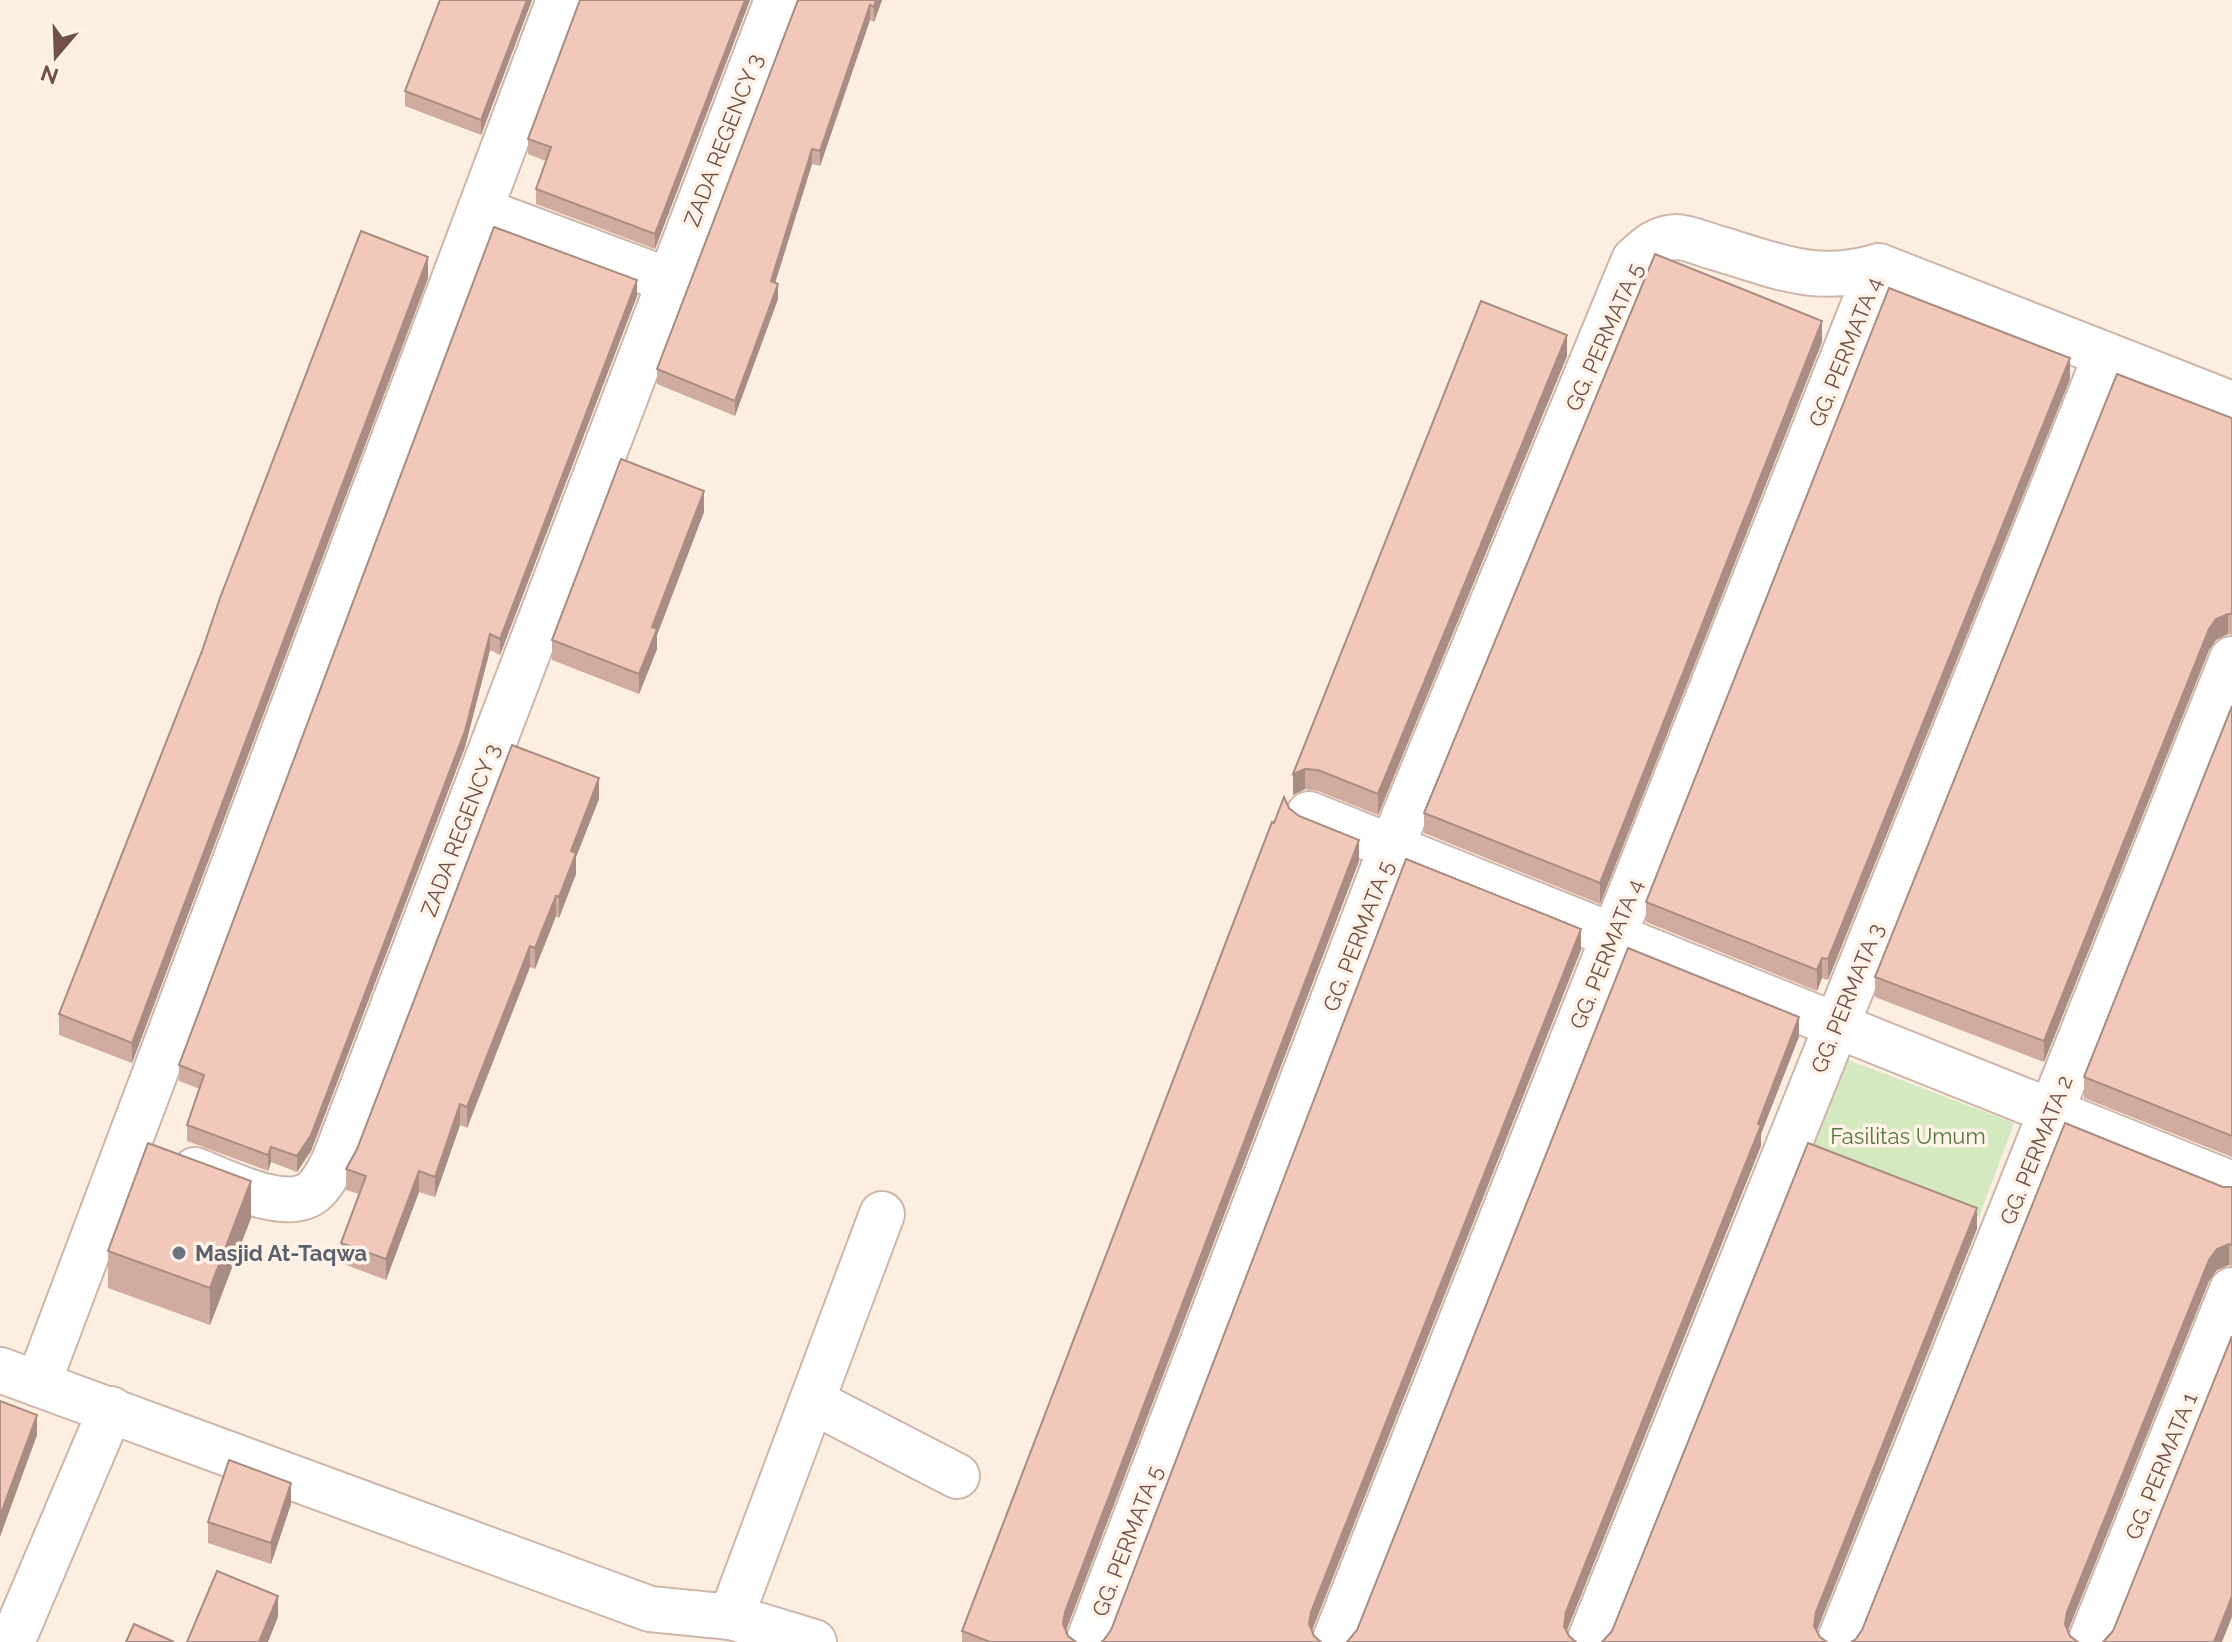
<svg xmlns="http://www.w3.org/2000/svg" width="2232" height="1642" viewBox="0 0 2232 1642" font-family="Raleway,sans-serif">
<rect width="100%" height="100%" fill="#fceee1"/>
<polygon fill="#d5e9c0" points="1838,1056 2014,1123 1979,1217 1802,1150"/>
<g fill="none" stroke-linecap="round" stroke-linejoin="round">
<defs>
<g id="street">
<polyline points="480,210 670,281"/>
<polyline points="1309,814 2232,1184"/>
<path d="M195 1170C224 1181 285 1214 313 1192 323 1184 328 1172 334 1161L777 0"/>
<polyline points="0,1370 650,1609 731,1617 814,1642"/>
<polyline points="38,1384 559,0"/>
<polyline points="812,1401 957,1476"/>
<polyline points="731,1617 882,1214"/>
<polyline points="12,1642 111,1409"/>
<path d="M1088 1642 1391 848 1634 260C1647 248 1657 238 1676 237 1688 237 1705 245 1717 248 1778 266 1815 285 1879 266L2232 404"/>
<polyline points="1334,1642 1879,266"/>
<polyline points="1589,1642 2106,355"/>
<polyline points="1839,1642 2232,659"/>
<polyline points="2090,1642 2232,1290"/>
</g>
</defs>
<use href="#street" stroke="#ceb6ab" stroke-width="48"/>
<use href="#street" stroke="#fff" stroke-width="44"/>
</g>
<g fill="#cfac9f">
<polygon points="440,0 532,0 481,135 405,106 405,91"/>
<polygon points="580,0 750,0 655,249 536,204 536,189 546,161 528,154 528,139"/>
<polygon points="798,0 882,0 874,22 870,20 820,166 812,164 775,283 778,299 735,416 657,384 657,369"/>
<polygon points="428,278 132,1063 59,1035 59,1014"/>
<polygon points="637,296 500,655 490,650 465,747 311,1151 297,1172 271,1162 268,1171 187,1141 187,1125 200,1089 179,1081 179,1065"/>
<polygon points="1822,342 1600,904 1424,833 1424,813"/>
<polygon points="1567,356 1378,815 1318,791 1305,789 1293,795 1293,774"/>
<polygon points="2070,379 1828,980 1822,978 1817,991 1646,922 1646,902"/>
<polygon points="2232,418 2232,635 2228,634 2216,640 2209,650 2044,1062 1875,997 1875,977"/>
<polygon points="704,512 657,635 657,649 639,694 552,660 552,640"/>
<polygon points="2232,706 2232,1157 2084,1098 2084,1077"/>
<polygon points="599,799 576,857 576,874 559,918 556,916 535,969 530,967 467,1128 460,1125 435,1197 419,1192 386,1280 341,1263 341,1243 359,1194 346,1190 346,1169"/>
<polygon points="1289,808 1359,861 1066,1630 1068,1636 1076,1642 962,1642 962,1631 1274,823"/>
<polygon points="2223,1187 2232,1187 2232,1266 2229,1265 2217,1270 2209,1281 2068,1630 1855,1640"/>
<polygon points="251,1218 210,1325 108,1288 108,1251"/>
<polygon points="291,1504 271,1564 208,1543 208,1522"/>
</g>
<g fill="#a98c82">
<polygon points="527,0 532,0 481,135 481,120"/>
<polygon points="745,0 750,0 655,249 655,234"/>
<polygon points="876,0 882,0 874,22 874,7"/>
<polygon points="870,5 870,20 820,166 820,151"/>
<polygon points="812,149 812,164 771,296 771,281"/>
<polygon points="428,257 428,278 132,1063 132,1043"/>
<polygon points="637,280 637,296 500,655 500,639"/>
<polygon points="778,284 778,299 735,416 735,401"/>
<polygon points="1822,321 1822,342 1600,904 1600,883"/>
<polygon points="1567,335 1567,356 1378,815 1378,794"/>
<polygon points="2070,358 2070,379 1828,980 1828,959"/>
<polygon points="704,491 704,512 657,635 657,649 639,694 639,674 652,627"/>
<polygon points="2228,614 2228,634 2216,640 2209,650 2044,1062 2044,1041 2209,629 2216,619"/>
<polygon points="490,634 490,650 465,747 311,1151 297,1172 297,1156"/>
<polygon points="1305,769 1305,789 1293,795 1293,774"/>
<polygon points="599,778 599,799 576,857 576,874 559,918 559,897 571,851"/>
<polygon points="1359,840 1359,861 1065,1633 1063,1624 1065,1612"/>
<polygon points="556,896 556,916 535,969 535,948"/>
<polygon points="1581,929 1581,950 1311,1633 1309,1624 1311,1612"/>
<polygon points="530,946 530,967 467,1128 467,1107"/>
<polygon points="1822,958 1822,978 1817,991 1817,970"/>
<polygon points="1799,1017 1799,1037 1761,1134 1761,1146 1566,1633 1564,1626 1566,1612"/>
<polygon points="460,1104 460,1125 435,1197 435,1177"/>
<polygon points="271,1147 271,1162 268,1171 268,1155"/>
<polygon points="419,1171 419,1192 386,1280 386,1259"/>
<polygon points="251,1181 251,1218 210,1325 210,1288"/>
<polygon points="1977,1208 1977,1229 1816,1633 1814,1626 1816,1612"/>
<polygon points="2229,1244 2229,1265 2217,1270 2209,1281 2067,1633 2065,1624 2067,1612 2209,1260 2217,1249"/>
<polygon points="37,1415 37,1435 0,1537 0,1516"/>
<polygon points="291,1483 291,1504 271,1564 271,1543"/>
<polygon points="278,1596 278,1617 268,1642 259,1642"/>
<polygon points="2232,1596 2232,1617 2222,1642 2214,1642"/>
</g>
<g fill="#f1c8b9" stroke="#a98c82" stroke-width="2">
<polygon points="440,0 527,0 481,120 405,91"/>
<polygon points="580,0 745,0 655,234 536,189 551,147 528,139"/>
<polygon points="798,0 876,0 874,7 870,5 820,151 812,149 771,281 778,284 735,401 657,369"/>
<polygon points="494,227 637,280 500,639 490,634 465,731 311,1135 297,1156 271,1147 268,1155 187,1125 204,1075 179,1065"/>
<polygon points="361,231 428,257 132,1043 59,1014 202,651 220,598"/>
<polygon points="1655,254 1822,321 1600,883 1424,813"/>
<polygon points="1889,288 2070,358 1828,959 1822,958 1817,970 1646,902"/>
<polygon points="1481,301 1567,335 1378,794 1318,770 1305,769 1293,774"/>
<polygon points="2117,374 2232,418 2232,614 2228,614 2216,619 2209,629 2044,1041 1875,977"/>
<polygon points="621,459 704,491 652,627 657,629 639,674 552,640"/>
<polygon points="2232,706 2232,1136 2084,1077"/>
<polygon points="512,745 599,778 571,851 576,853 559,897 556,896 535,948 530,946 467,1107 460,1104 435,1177 419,1171 386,1259 341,1243 366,1176 346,1169 357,1149"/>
<polygon points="1284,797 1289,808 1299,816 1359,840 1065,1612 1063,1624 1068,1636 1076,1642 990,1642 962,1631 1272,822 1274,823"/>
<polygon points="1406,859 1581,929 1311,1612 1309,1624 1314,1636 1321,1642 1101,1642 1103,1641 1111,1630"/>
<polygon points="1628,948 1799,1017 1758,1124 1761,1125 1566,1612 1564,1626 1569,1636 1576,1642 1347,1642 1357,1630"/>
<polygon points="2065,1123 2223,1187 2232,1187 2232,1245 2229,1244 2217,1249 2209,1260 2067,1612 2065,1624 2070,1636 2078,1642 1851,1642 1855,1640 1862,1630"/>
<polygon points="148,1143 251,1181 210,1288 108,1251"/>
<polygon points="1808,1143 1977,1208 1816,1612 1814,1626 1820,1637 1827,1642 1602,1642 1612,1631"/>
<polygon points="2232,1336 2232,1596 2214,1642 2103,1642 2113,1631"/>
<polygon points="0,1401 37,1415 0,1516"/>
<polygon points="229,1460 291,1483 271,1543 208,1522"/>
<polygon points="217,1571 278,1596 259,1642 187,1642"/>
<polygon points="134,1624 174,1642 126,1642"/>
</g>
<circle fill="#6b7280" stroke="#fff2e7" stroke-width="3" cx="179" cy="1253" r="8"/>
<g text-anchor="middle" stroke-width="7" stroke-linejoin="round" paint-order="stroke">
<g font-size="22" fill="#725248" stroke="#fff2e7">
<text transform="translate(723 140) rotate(-69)" y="8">ZADA REGENCY 3</text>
<text transform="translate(1604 337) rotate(-66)" y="8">GG. PERMATA 5</text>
<text transform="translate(1845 352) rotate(-68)" y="8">GG. PERMATA 4</text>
<text transform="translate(460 830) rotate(-69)" y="8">ZADA REGENCY 3</text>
<text transform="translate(1358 936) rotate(-69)" y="8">GG. PERMATA 5</text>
<text transform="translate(1606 954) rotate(-68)" y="8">GG. PERMATA 4</text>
<text transform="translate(1847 998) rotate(-68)" y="8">GG. PERMATA 3</text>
<text transform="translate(2036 1150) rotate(-68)" y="8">GG. PERMATA 2</text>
<text transform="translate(2161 1466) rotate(-68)" y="8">GG. PERMATA 1</text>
<text transform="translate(1127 1541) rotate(-69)" y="8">GG. PERMATA 5</text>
</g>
<g font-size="22" fill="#577841" stroke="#fff2e7">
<text x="1908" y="1144">Fasilitas Umum</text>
</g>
<g font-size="22" font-weight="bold" fill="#5b616d" stroke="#fff2e7" text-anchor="start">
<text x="195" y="1261">Masjid At-Taqwa</text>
</g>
</g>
<g transform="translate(56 56) rotate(199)" stroke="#fff2e7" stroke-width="6" paint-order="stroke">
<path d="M0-6L14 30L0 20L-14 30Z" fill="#725248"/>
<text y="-12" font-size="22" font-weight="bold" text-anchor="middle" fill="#725248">N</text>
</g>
</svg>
